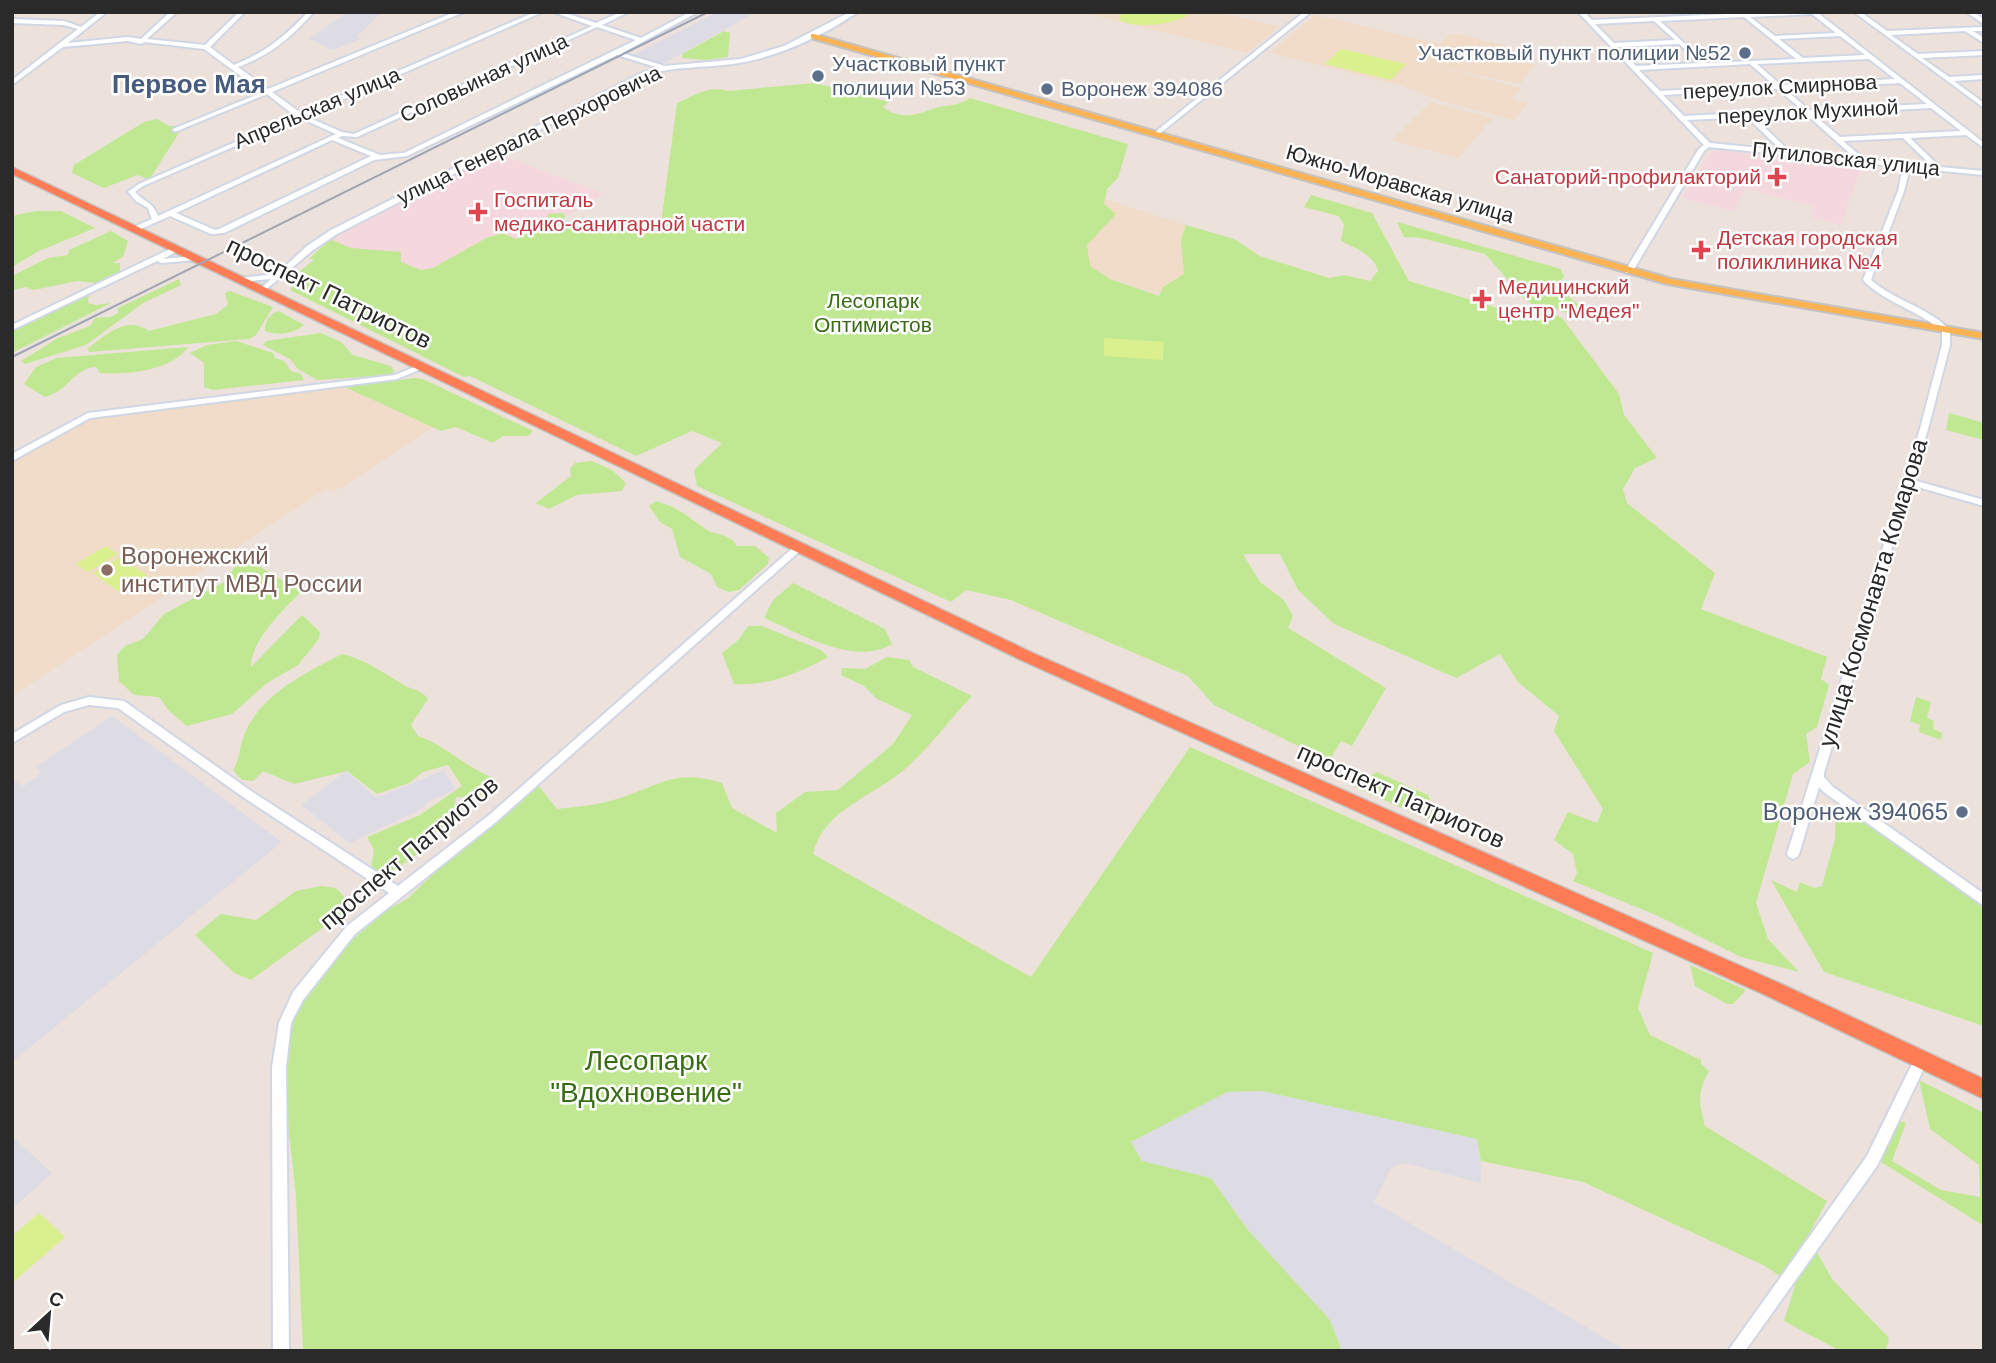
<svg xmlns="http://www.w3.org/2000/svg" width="1996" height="1363" viewBox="0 0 1996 1363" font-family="Arial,sans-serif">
<rect width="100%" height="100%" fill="#ede1db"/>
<g fill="#dddce5">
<polygon points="348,12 382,12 357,37 361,39 333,50 309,39"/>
<polygon points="717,12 756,12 663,64 631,56"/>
<polygon points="112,716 282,842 12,1062 12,780 24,786 42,773 36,767"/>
<polygon points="444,770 455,789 430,801 419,810 350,843 301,805 346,771 376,798"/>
<polygon points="1262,1091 1477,1139 1481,1161 1481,1183 1405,1163 1391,1168 1374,1202 1627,1351 1342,1351 1330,1320 1248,1230 1211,1178 1142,1161 1131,1142 1227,1092"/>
<polygon points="12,1136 52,1173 12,1209"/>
</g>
<g fill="#f0dcc9">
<polygon points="1081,12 1218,12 1280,27 1248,53"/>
<polygon points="1315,15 1440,44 1452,33 1512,47 1503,58 1535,65 1520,84 1422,63 1522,88 1512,99 1528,103 1515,120 1444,102 1399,85 1269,53"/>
<polygon points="1431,102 1493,118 1458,158 1392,140"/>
<polygon points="1098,197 1186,225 1181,240 1185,280 1168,298 1069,265"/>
<polygon points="345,387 433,427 344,486 332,492 326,489 12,696 12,460 88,417"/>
</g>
<g fill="#f5d7de">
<polygon points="1717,150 1862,165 1841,225 1811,217 1814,206 1746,189 1734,211 1682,198 1710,152"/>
<polygon points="496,153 604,194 445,288 330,240"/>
</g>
<g fill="#c0e893">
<polygon points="724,31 730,33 728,57 706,60 682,58 682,54"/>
<path d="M815 83 889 102 883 107C897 119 916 116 932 109 945 104 955 108 970 98L1128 144 1118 178 1107 189 1104 204 1116 214 1087 245 1090 266 1110 279 1159 296 1163 287 1184 274 1181 240 1186 225 1234 239 1260 256 1329 278 1344 275 1370 281 1378 271C1374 255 1355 248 1341 241L1344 224 1338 216 1304 207 1311 195 1372 213 1409 281 1507 311 1524 307 1540 308 1562 318 1619 394 1624 415 1657 458 1635 468 1623 489 1627 503 1715 573 1701 609 1827 657 1821 679 1829 685 1817 727 1806 734 1810 762 1793 774 1756 903 1768 939 1799 972 1741 957 1658 916 1573 881 1577 873 1573 854 1554 840 1568 812 1597 823 1603 809 1554 731 1559 716 1518 682 1500 654 1456 678 1334 624 1298 590 1280 554H1243L1260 582 1284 600 1293 616 1288 628 1386 688 1352 746 1341 741 1329 761 1214 705 1188 676 1011 600 966 590 951 602 697 486 694 470 722 443 692 431 636 456 470 376 464 377 290 290 302 274 300 271 314 260 309 259 330 239 351 248 401 252V262L421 270 433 268 486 238 502 233 516 239 548 221V214L564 213 565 218 560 222 577 228 661 223 677 103C693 96 710 85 728 91Z"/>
<polygon points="157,119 169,126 184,125 149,180 138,175 104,188 72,173 74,165 144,122"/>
<polygon points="36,211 61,211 95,228 37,252 12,267 12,216"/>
<polygon points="1397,222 1561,269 1564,278 1560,281 1563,292 1584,309 1579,318 1547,305 1532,304 1511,290 1510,282 1485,254 1421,238 1404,237"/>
<polygon points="111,231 128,241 123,257 112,263 120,263 120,271 95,283 77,281 34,290 26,287 12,290 12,276 48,258 68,255 69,250"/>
<polygon points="179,279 181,285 143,303 86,345 25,364 21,361 58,338 90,326 95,318 110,317 118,313 118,308"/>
<path d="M230 291 273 307 256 335 249 339 89 352 88 348C107 334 127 315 149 331L216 314 228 305 225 293Z"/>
<polygon points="89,294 88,303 96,305 111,303 12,353 12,332"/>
<path d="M279 311 304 325C293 334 278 336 265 331 265 321 269 314 279 311Z"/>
<polygon points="321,333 341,342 353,355 391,366 394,371 391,375 317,380 298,369 290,359 263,345 266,341"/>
<polygon points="236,341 273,353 275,358 284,361 291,371 301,374 304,380 213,390 204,387 204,363 190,353 207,345"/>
<path d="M188 347C172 371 126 375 100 373L96 367C72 369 69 391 45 397L24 384 36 367 57 358Z"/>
<polygon points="415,378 423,379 533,431 528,436 503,436 493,443 456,427 441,431 345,387"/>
<polygon points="1949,413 1984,423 1984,440 1946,430"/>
<polygon points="592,461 612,470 626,483 622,491 577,495 549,509 536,503 571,476 570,469 575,463"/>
<path d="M656 501C681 509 683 513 704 528 714 536 729 532 737 546H755L769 558 768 564 739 590 728 592 717 587 711 574 680 557 672 529 660 522 649 506Z"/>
<path d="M254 563 301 592C283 610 251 640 251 667L302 615 320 632 319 639 298 665 267 683 232 714 187 726 169 711 159 697 134 695 119 681 117 655 125 646 143 639 164 614 224 582 237 564Z"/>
<path d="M793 583 885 629 892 644C853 667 800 633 764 618L773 600Z"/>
<path d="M748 626H762L821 650 828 657C797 674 769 686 734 684L722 653 738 640Z"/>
<path d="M342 654C367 660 383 673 404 685 412 690 422 690 428 699L411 725 418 736C445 745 465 767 492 777 492 800 472 798 456 797L452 820 428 838 422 851 391 872 371 869 374 850 367 837 420 815 462 786 448 765 423 772 409 783 377 794 347 771 294 784 263 771 253 781 242 780 233 770C241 757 239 746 245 733 261 694 307 672 342 654Z"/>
<path d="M887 657 909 660 913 667 972 696C950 719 930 747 906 768 874 797 824 808 813 854L1031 977 1190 747 1653 953 1638 1008 1650 1035 1701 1060V1064L1709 1071C1697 1092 1699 1103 1705 1126L1827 1201 1808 1236 1832 1279 1889 1338 1886 1351H1840L1784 1321 1795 1286 1765 1266 1583 1182 1481 1161 1477 1139 1262 1091 1227 1092 1131 1142 1142 1161 1211 1178 1248 1230 1330 1320 1342 1351H303L296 1196 284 1088 288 1036 306 992 344 947 387 910 407 899 456 852 537 784 557 809C573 807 591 806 606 802 654 791 669 766 722 783L732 808 777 833 776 813 805 792 838 790 893 744 912 715 877 699 864 686 841 675 842 668 865 669Z"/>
<polygon points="1916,697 1931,702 1927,718 1934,721 1933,729 1942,733 1941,740 1919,732 1920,725 1910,721"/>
<polygon points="1377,772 1428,795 1439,824 1354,787"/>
<polygon points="1845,802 1984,902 1984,1026 1824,972 1771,880 1797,892 1800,882 1814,888 1822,886 1835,839 1836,810"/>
<polygon points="321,886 336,888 348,901 343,913 251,980 234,973 195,935 221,914 256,920 296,891"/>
<polygon points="1690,965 1746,990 1733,1004 1727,1004 1695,986"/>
<polygon points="1919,1080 1984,1113 1984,1226 1881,1162 1898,1120 1906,1123 1892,1161 1941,1190 1980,1197 1979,1165 1930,1129"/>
</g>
<g fill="#daf08e">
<path d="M1127 12H1187L1188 15C1174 25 1135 29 1119 20L1121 14Z"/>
<polygon points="1341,49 1342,49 1406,64 1391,80 1325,64"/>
<polygon points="1104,338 1164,342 1163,360 1104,356"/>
<polygon points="106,546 118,554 88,572 76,564"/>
<polygon points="120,557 149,577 122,594 93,573"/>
<polygon points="39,1213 65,1237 12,1283 12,1236"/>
</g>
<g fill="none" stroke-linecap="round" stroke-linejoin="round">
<defs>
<g id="minor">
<path d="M100 12H107L68 43 128 37 141 39 170 12H177L147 39 205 45 239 12H245L210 47 234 65C266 52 284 37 308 12H314C290 38 271 55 238 67L268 89 455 12H464L272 92 301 113 535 12H543L305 116 342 132 354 134 592 26 553 12H562L596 23 621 12H629L602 25 641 38 690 12H698L622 53 665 66 741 59 784 46 850 12H858C821 37 776 58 732 64 703 68 675 66 646 75L337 234 313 250 262 293 258 291 271 279 239 282 235 280 239 278 277 274 307 246 331 230 642 73 659 68 617 55 407 156 374 160 224 233 211 234 170 216 134 232 130 230 131 228 152 219 148 208 136 201 128 192 129 191 139 184 295 116 267 94 177 131H173V129L263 92 204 49 144 42 141 44 128 41 63 47 12 85V80L78 29 64 25 12 23V19L64 21 81 27ZM597 27 636 40 404 153 380 155 338 138 342 136 357 137ZM300 118 336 134 158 216C152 201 145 203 135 192L143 186ZM332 140 371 156 219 229 215 230 176 213Z"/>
<polygon points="1304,12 1311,12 1158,135 1154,135 1154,133"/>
<path d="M1578 12H1584L1592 20 1773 12H1820L1818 13 1984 143V148L1966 135 1910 138 1940 167 1984 171V175L1910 168 1904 191 1871 280C1895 301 1928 307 1950 330V345L1928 429 1913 480 1984 500V506L1911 485 1824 773V777L1833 787 1984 894V906L1825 793 1819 787 1799 854 1797 857 1793 859 1789 857 1787 854 1920 429 1942 345V331C1918 310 1885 303 1863 280L1898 191 1903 167 1709 147 1704 151 1633 271 1626 273 1625 271 1698 150 1704 145ZM1812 14 1836 33 1775 36 1750 17ZM1744 17 1796 59 1706 63 1660 21ZM1654 21 1675 40 1614 43 1595 24ZM1840 36 1865 55 1803 58 1779 39ZM1679 44 1700 63 1636 66 1617 47ZM1869 59 1895 79 1781 85 1757 64ZM1750 64 1774 85 1660 91 1639 70ZM1900 83 1927 104 1809 110 1785 89ZM1778 89 1802 110 1684 116 1663 95ZM1931 108 1961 131 1840 137 1813 114ZM1806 114 1855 158 1789 151 1754 117ZM1747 117 1781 150 1710 143 1687 120ZM1903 138 1932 166 1864 159 1843 141Z"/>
<polygon points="1854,12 1861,12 1887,31 1984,27 1984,31 1973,31 1984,38 1984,43 1965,31 1891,35 1918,54 1984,51 1984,55 1922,58 1949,77 1984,75 1984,79 1954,81 1984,103 1984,108"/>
<polygon points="1966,12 1973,12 1984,19 1984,24"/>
<polygon points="174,247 181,249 163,259 195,256 199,258 195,260 161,263 157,261 12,330 12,325"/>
<polygon points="419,365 422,365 426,367 397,379 90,418 12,461 12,454 88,413 395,375"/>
<polygon points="798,545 801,546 803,548 801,550 496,822 355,934 303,1000 291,1023 286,1067 289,1351 273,1351 272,1067 279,1023 293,992 347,926 389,893 243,797 118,708 89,705 64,712 12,743 12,734 61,705 89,697 124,701 251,791 398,886 488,816 795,546"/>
<polygon points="1921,1054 1926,1056 1928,1060 1877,1166 1745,1351 1728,1351 1867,1156 1916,1056"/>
</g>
<polygon id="major" points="814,34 1672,279 1984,333 1984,339 1667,284 811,38 811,34"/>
<polygon id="highway" points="12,167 1033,653 1777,982 1984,1079 1984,1099 1763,994 1023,661 12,174"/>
</defs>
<use href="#minor" stroke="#d0d7e4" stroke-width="4"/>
<use href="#major" stroke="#c3c3c3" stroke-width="4"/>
<use href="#highway" stroke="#c3c3c3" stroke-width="3"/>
<use href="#minor" fill="#fff" fill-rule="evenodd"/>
<use href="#major" fill="#fbb252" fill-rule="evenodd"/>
<use href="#highway" fill="#ff7c54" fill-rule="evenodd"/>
<polyline stroke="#9da5b6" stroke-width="2" points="12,357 708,12"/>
</g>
<g fill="#5c6f8a" stroke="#fff" stroke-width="2.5">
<circle cx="1745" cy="53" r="7"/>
<circle cx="818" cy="76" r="7"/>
<circle cx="1047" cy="89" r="7"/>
<circle cx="1962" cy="812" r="7"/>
</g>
<g fill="#e0444e" stroke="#fff" stroke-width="2.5">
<path d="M1773.5 166.5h7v7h7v7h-7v7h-7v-7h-7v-7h7z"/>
<path d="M474.5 201.5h7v7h7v7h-7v7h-7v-7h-7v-7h7z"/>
<path d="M1697.5 239.5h7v7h7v7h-7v7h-7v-7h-7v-7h7z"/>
<path d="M1478.5 288.5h7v7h7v7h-7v7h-7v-7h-7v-7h7z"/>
</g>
<circle fill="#8d6e63" stroke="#fff" stroke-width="2.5" cx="107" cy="570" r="7"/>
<g text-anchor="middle" stroke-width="5" stroke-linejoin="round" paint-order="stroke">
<g font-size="21" fill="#4e5e75" stroke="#fff" text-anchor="start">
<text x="1731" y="60" text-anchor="end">Участковый пункт полиции №52</text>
<text x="832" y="71">Участковый пункт<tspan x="832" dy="24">полиции №53</tspan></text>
<text x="1061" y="96">Воронеж 394086</text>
</g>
<g font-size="21" fill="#2a2a2a" stroke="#fff">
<text transform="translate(484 78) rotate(-25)" y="7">Соловьиная улица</text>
<text transform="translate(1780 87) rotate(-3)" y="7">переулок Смирнова</text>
<text transform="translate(317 108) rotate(-23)" y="7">Апрельская улица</text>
<text transform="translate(1808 112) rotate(-3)" y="7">переулок Мухиной</text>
<text transform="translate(529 135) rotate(-26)" y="7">улица Генерала Перхоровича</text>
<text transform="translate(1846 159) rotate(6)" y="7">Путиловская улица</text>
<text transform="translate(1400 184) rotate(16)" y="7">Южно-Моравская улица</text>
</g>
<g font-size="21" fill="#be3a42" stroke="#fff" text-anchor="start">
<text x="1761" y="184" text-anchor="end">Cанаторий-профилакторий</text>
<text x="494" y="207">Госпиталь<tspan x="494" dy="24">медико-санитарной части</tspan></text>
<text x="1717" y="245">Детская городская<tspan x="1717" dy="24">поликлиника №4</tspan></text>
<text x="1498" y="294">Медицинский<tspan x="1498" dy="24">центр "Медея"</tspan></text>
</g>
<g font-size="21" fill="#386c15" stroke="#fff">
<text x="873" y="308">Лесопарк<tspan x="873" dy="24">Оптимистов</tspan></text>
</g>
<g font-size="24" fill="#2a2a2a" stroke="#fff">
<text transform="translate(329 293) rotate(26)" y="8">проспект Патриотов</text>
<text transform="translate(1873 593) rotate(-73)" y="8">улица Космонавта Комарова</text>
<text transform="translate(1401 796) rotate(24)" y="8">проспект Патриотов</text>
<text transform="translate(409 853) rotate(-40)" y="8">проспект Патриотов</text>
</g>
<g font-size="24" fill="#785e54" stroke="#fff" text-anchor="start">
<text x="121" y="564">Воронежский<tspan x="121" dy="28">институт МВД России</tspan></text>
</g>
<g font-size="24" fill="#4e5e75" stroke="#fff" text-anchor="end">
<text x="1948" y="820">Воронеж 394065</text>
</g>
<g font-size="26" font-weight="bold" fill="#475b7e" stroke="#fff">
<text x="189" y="93">Первое Мая</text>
</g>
<g font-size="28" fill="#386c15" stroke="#fff">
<text x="646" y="1070">Лесопарк<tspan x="646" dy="32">"Вдохновение"</tspan></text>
</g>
</g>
<rect width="1996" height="1363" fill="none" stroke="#2a2a2a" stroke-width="28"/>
<g transform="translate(49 1314) rotate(26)" stroke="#ffffff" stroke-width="5" paint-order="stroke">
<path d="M0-5L12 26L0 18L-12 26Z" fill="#2a2a2a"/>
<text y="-10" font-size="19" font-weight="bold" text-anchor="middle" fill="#2a2a2a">С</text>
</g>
</svg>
